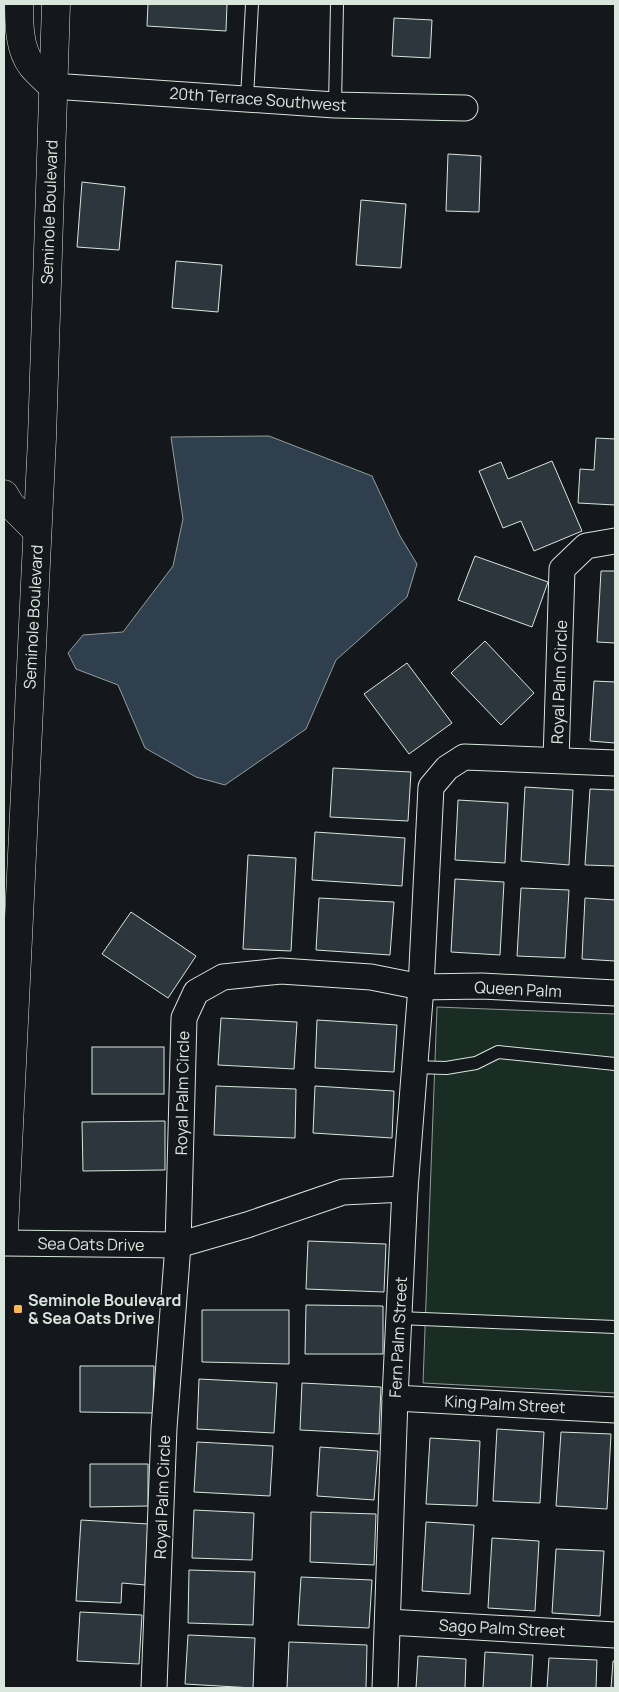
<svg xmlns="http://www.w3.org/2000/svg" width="619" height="1692" viewBox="0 0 619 1692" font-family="Manrope,sans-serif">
<rect width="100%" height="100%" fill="#14181c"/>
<polygon fill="#1a2d24" stroke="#939e99" points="437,1007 615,1014 615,1393 423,1383"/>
<polygon fill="#2f3f4d" stroke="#939e99" points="269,436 372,476 400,536 417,564 407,597 336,660 306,729 225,785 196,777 145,748 118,685 76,669 68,653 83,635 123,632 173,566 183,519 171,437"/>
<g fill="#2c363c" stroke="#d8e6dc">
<polygon points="148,4 227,4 226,31 147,26"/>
<polygon points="394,18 432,20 430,58 392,56"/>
<polygon points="448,154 481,156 479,212 446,211"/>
<polygon points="82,182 125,187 119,250 77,247"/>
<polygon points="361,200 406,204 401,268 356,265"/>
<polygon points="176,261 222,265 218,312 172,308"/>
<polygon points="596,438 615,439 615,505 578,503 580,469 594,470"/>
<polygon points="552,461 582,531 534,551 521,521 503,528 479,471 501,462 508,479"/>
<polygon points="475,556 548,582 532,627 458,600"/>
<polygon points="601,571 615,571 615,643 597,642"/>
<polygon points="485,641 534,693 501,725 451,673"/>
<polygon points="407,663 452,723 409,754 364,694"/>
<polygon points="594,681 615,682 615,743 590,741"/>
<polygon points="333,768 411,772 408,821 330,817"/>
<polygon points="525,787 573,790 569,865 521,861"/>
<polygon points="590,789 615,790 615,866 585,865"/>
<polygon points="458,800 508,803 505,863 455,860"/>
<polygon points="315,832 405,838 402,886 312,880"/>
<polygon points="248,855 296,858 291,951 243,949"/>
<polygon points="455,879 504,882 500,955 451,952"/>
<polygon points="521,888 569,890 565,958 517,956"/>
<polygon points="319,898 394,902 390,955 316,950"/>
<polygon points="585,898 615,900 615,961 582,959"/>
<polygon points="131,912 196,956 168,998 102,954"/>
<polygon points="221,1018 297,1022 294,1069 218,1065"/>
<polygon points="317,1020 397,1025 394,1072 315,1068"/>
<rect x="92" y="1047" width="72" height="47"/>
<polygon points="216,1086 296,1089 295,1138 214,1135"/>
<polygon points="315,1086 394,1091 392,1138 313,1133"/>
<polygon points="165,1121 165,1170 83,1171 82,1122"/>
<polygon points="308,1241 386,1244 384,1292 306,1289"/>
<polygon points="306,1305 383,1306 383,1354 305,1354"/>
<polygon points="202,1310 289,1310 289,1364 202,1362"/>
<polygon points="80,1366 154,1366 153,1413 80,1412"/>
<polygon points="199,1379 277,1383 274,1433 197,1429"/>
<polygon points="302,1383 381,1387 379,1434 300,1430"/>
<polygon points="497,1429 544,1432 540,1503 493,1501"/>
<polygon points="561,1432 611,1434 607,1509 556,1506"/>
<polygon points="430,1438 480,1441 477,1506 426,1504"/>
<polygon points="197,1442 273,1446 270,1496 194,1492"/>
<polygon points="320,1447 378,1451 374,1500 317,1496"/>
<polygon points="90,1464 148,1464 148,1506 90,1507"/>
<polygon points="194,1510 254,1513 252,1560 192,1558"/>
<polygon points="311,1512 376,1514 374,1565 310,1562"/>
<polygon points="81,1520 148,1524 145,1585 122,1583 121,1603 76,1601"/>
<polygon points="426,1522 474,1525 470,1594 422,1591"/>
<polygon points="492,1538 539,1541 535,1611 488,1608"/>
<polygon points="556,1549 604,1551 600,1616 552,1613"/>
<polygon points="189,1570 255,1572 253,1625 188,1623"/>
<polygon points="301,1577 372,1580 369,1628 298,1625"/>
<polygon points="80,1612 142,1615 139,1664 77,1661"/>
<polygon points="188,1635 255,1638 253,1688 185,1684"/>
<polygon points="289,1642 367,1645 366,1688 287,1688"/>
<polygon points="485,1652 533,1655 531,1688 483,1688"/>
<polygon points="418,1656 466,1659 465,1688 416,1688"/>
<polygon points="549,1658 597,1660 596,1688 547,1688"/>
<polygon points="613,1661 615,1661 615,1688 611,1688"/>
</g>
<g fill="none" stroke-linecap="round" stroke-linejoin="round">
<defs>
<g id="service">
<polyline points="247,98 252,4"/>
<polyline points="335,105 337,4"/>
<polyline points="415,1067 446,1068 476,1063 498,1052 615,1064"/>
<polyline points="399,1318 615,1327"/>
</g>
<g id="minor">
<polyline points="52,86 335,105 465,108"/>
<polyline points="556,760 562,569 586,546 615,541"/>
<polyline points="4,1243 178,1245 247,1225 343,1192 405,1189"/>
<polyline points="395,1398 615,1410"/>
<polyline points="388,1622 615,1635"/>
<polyline points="154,1688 164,1428 178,1245 184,1018 196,992 223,977 281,971 371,977 421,987 482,986 615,993"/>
<polyline points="385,1688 395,1398 405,1189 421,987 431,787 447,768 464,757 615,763"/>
</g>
<g id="primary">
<path d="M19 4C19 24 19 49 32 66 38 73 46 80 52 86"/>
<polyline points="4,494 10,504 37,531"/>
<polyline points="4,1230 42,438 56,4"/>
</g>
</defs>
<use href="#service" stroke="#d8e6dc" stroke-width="14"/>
<use href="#minor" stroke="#d8e6dc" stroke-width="27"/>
<use href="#primary" stroke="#d8e6dc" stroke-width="29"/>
<use href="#service" stroke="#14181c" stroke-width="12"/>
<use href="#minor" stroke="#14181c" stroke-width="25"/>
<use href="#primary" stroke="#14181c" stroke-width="28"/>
</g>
<rect fill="#ffb74d" stroke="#14181c" stroke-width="2" x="13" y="1304" width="10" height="10" rx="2.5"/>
<g text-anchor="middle" stroke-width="4" stroke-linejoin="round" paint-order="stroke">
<g font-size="16" fill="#d8e6dc" stroke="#14181c">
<text transform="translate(258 99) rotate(4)" y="6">20th Terrace Southwest</text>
<text transform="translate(49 212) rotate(-88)" y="6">Seminole Boulevard</text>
<text transform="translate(33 617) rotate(-87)" y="6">Seminole Boulevard</text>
<text transform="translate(559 682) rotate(-88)" y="6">Royal Palm Circle</text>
<text transform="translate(518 989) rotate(3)" y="6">Queen Palm</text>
<text transform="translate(182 1093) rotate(-89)" y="6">Royal Palm Circle</text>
<text transform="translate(91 1244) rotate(1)" y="6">Sea Oats Drive</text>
<text transform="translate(398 1337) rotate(-87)" y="6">Fern Palm Street</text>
<text transform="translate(505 1404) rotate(3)" y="6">King Palm Street</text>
<text transform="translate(162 1497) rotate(-88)" y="6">Royal Palm Circle</text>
<text transform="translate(502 1628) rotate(3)" y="6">Sago Palm Street</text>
</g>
<g font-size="16" font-weight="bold" fill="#d8e6dc" stroke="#14181c" text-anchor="start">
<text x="28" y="1306">Seminole Boulevard<tspan x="28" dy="18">&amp; Sea Oats Drive</tspan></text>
</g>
</g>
<rect width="619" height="1692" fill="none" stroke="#d8e6dc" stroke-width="10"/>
</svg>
